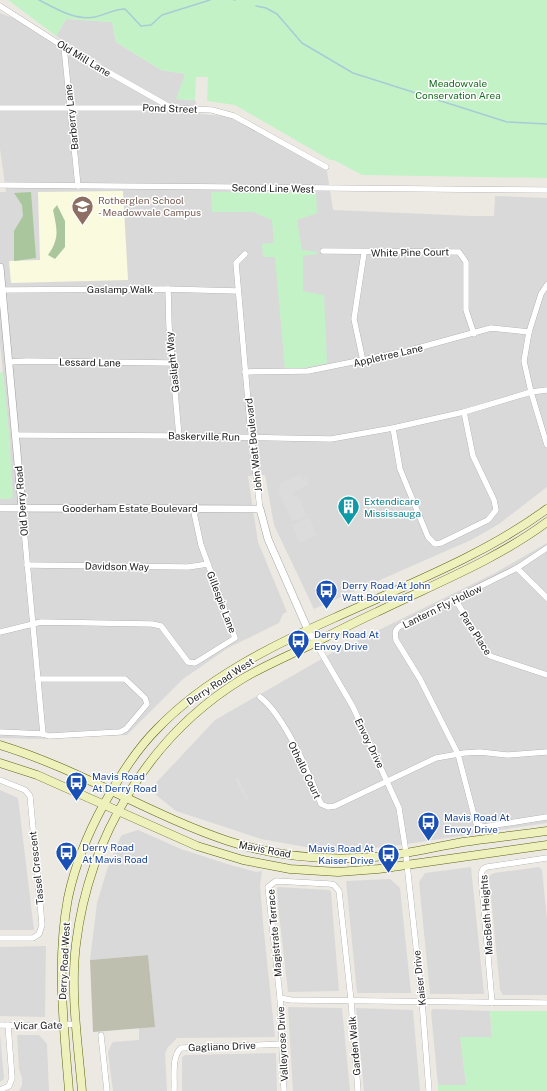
<svg xmlns="http://www.w3.org/2000/svg" width="547" height="1091" viewBox="0 0 547 1091" font-family="'Public Sans',sans-serif">
<rect width="100%" height="100%" fill="#ece9e3"/>
<g fill="#dad9d9">
<polygon points="0,13 29,24 98,72 101,63 56,36 66,19 112,22 116,42 161,70 186,74 177,99 195,100 200,114 237,117 327,171 333,210 472,216 494,216 495,196 547,198 547,487 499,524 471,540 314,609 274,525 265,475 248,476 258,542 287,612 283,614 279,623 228,648 183,679 127,735 41,739 0,738 0,499 12,498 9,434 0,343 0,192 6,192 0,149"/>
<polygon points="547,543 547,823 393,846 333,852 261,839 176,811 156,795 153,786 215,720 332,653 495,573"/>
<polygon points="0,790 18,798 34,930 0,930"/>
<polygon points="138,830 181,849 227,864 256,872 262,871 260,885 263,923 275,1037 177,1038 168,1047 165,1053 167,1091 113,1091 108,1052 111,1045 113,1042 139,1040 139,1028 154,1019 148,955 90,960 97,903 107,870 120,838 122,835"/>
<polygon points="471,867 484,994 430,994 419,882 425,873"/>
<polygon points="539,867 542,870 547,919 547,995 503,995 500,990 489,876 494,873"/>
<polygon points="390,879 400,888 411,993 357,993 346,881"/>
<polygon points="278,887 329,890 331,892 339,991 288,992 279,914 277,889"/>
<polygon points="46,946 45,1017 0,1016 0,947"/>
<polygon points="288,1007 342,1008 350,1091 293,1091"/>
<polygon points="356,1008 413,1010 420,1091 364,1091"/>
<polygon points="433,1009 490,1011 492,1037 461,1037 466,1085 438,1085 431,1012"/>
<polygon points="0,1034 4,1079 0,1082"/>
<polygon points="17,1035 39,1035 47,1044 49,1091 19,1091 22,1085 22,1078 19,1069"/>
<polygon points="276,1053 277,1091 182,1091 182,1057 185,1055"/>
</g>
<polygon fill="#fafade" points="123,191 128,280 11,283 9,261 40,260 38,192"/>
<polygon fill="#bfbfb0" points="148,955 155,1027 93,1032 90,960"/>
<g fill="#aac69d">
<polygon points="31,192 36,258 14,261 14,231 23,216 22,205 14,193"/>
<path d="M57 205 65 221V247L55 259 48 255C60 238 57 229 53 210Z"/>
</g>
<g fill="#c4f2c7">
<polygon points="8,0 547,0 547,178 362,175 334,160 330,160 235,105 207,101 208,77 196,77 195,100 176,99 185,74 161,70 116,42 112,22 66,19 56,36"/>
<polygon points="316,191 317,213 297,220 302,250 318,252 317,254 303,256 303,291 324,295 327,363 303,368 285,370 275,257 263,257 262,244 274,243 272,220 253,212 212,212 211,192"/>
<polygon points="3,372 9,434 13,498 0,499 0,373"/>
<polygon points="490,1011 547,1011 547,1091 438,1091 438,1085 466,1085 460,1037 492,1037"/>
</g>
<g fill="#dcdcdc">
<polygon points="300,475 302,480 306,477 309,484 294,492 293,495 294,497 298,495 307,516 297,521 296,519 292,521 278,490 281,488 278,484"/>
<polygon points="309,517 317,535 300,543 292,525"/>
<polygon points="238,777 249,799 246,800 235,779"/>
</g>
<g fill="none" stroke-linecap="round" stroke-linejoin="round">
<g stroke="#a8cbd5" stroke-width="1.5">
<path d="M39 0C55 8 75 21 95 17 105 15 114 9 125 9L141 26 151 25 162 15 210 0"/>
<polyline points="234,0 235,0"/>
<polyline points="256,6 266,8 277,14 302,43 353,73 507,122 547,124"/>
</g>
<defs>
<g id="minor">
<polyline points="0,6 64,47 170,107"/>
<polyline points="64,47 78,186"/>
<polyline points="0,108 170,108 212,110 234,116 326,167"/>
<polyline points="0,185 547,190"/>
<polyline points="323,251 459,252 466,262 466,310 474,334"/>
<polyline points="245,254 236,263 250,424 260,509"/>
<polyline points="547,285 541,294 529,332 524,361 531,392 547,445"/>
<polyline points="168,289 169,326 179,436"/>
<polyline points="2,290 164,289 238,291"/>
<polyline points="363,361 354,319 364,253"/>
<polyline points="9,362 27,361 172,363"/>
<polyline points="245,372 308,371 407,351 491,328 529,332"/>
<polyline points="393,428 400,469 428,537 435,544 441,543 488,520 496,510 494,500 473,456 464,412"/>
<polyline points="15,435 179,436 331,439 393,428 464,412 531,392 547,390"/>
<polyline points="22,507 43,734"/>
<path d="M547 548 517 568 400 626C394 630 395 634 396 640L420 679 458 754 476 823 483 827 547 817"/>
<polyline points="27,565 188,567 208,564"/>
<polyline points="517,568 547,598"/>
<polyline points="455,599 490,656 547,675"/>
<polyline points="308,630 353,707 399,808 405,846 422,1001 429,1091"/>
<polyline points="0,632 41,622 152,624 161,626 188,662 195,663 235,638 201,545 193,508"/>
<path d="M260 697C284 715 310 775 321 804L328 807 335 806 436 758 464 753 480 752 507 755 547 752"/>
<polyline points="0,732 43,734 49,736 120,732 126,729 147,704 145,698 125,679 38,679"/>
<polyline points="0,780 25,790 30,796 42,925 39,934 33,938 0,938"/>
<polyline points="280,998 291,1000 547,1003"/>
<polyline points="492,1003 481,874 483,869 487,867 547,858"/>
<polyline points="0,1025 39,1026 76,1024"/>
<polyline points="101,1035 107,1091"/>
<polyline points="0,1090 9,1086 12,1078 8,1025"/>
<path d="M174 1091C175 1079 171 1057 181 1048L283 1044"/>
<polyline points="284,1091 280,998 268,887 276,881 330,884 334,885 339,891 351,1000 358,1091"/>
</g>
<g id="tertiary">
<polyline points="0,267 22,507"/>
<polyline points="0,508 260,509 268,539 308,630"/>
</g>
<g id="secondary">
<path d="M0 745C79 769 150 815 228 841 274 856 326 861 374 857 404 855 434 847 463 842 491 838 519 835 547 831"/>
<polyline points="0,763 37,775 197,846 243,860 290,869 338,872 378,869 547,845"/>
<path d="M69 1091C64 1027 56 962 68 898 75 865 88 833 104 804 119 778 135 751 157 729 205 679 271 646 334 618 406 585 483 556 547 509"/>
<path d="M82 1091C78 1043 70 992 76 944 89 837 149 736 242 679 262 667 283 658 304 648 328 636 353 623 377 612 434 584 496 560 547 522"/>
</g>
</defs>
<use href="#minor" stroke="#9d9d9d" stroke-width="6"/>
<use href="#tertiary" stroke="#9d9d9d" stroke-width="8"/>
<use href="#secondary" stroke="#5d6412" stroke-width="9"/>
<use href="#minor" stroke="#fff" stroke-width="5.5"/>
<use href="#tertiary" stroke="#fff" stroke-width="7"/>
<use href="#secondary" stroke="#eff1bc" stroke-width="8"/>
</g>
<defs>
<symbol id="school-pin" viewBox="-11 -11 22 30"><path d="M0 17L-7.5 6A9.5 9.5 0 1 1 7.5 6Z" fill="#8d6e63" stroke="#fff"/><path d="M0-5L7-2L0 1L-7-2ZM-4 1L0 2.5L4 1V4Q0 6-4 4Z" fill="#fff"/></symbol>
<symbol id="building-pin" viewBox="-11 -11 22 30"><path d="M0 17L-7.5 6A9.5 9.5 0 1 1 7.5 6Z" fill="#0f9aa8" stroke="#fff"/><path d="M-4-6H4V6H1V3H-1V6H-4ZM-2.5-4.3h1.7v1.8h-1.7ZM.8-4.3h1.7v1.8H.8ZM-2.5-1h1.7V.8h-1.7ZM.8-1h1.7V.8H.8Z" fill="#fff"/></symbol>
<symbol id="bus-pin" viewBox="-11 -11 22 30"><path d="M0 17L-7.5 6A9.5 9.5 0 1 1 7.5 6Z" fill="#1a4fb4" stroke="#fff"/><path d="M-5-6H5V4H4V6H2V4H-2V6H-4V4H-5ZM-3.5-4V0h7V-4ZM-3.5 1.2v1.5H-2V1.2ZM2 1.2v1.5H3.5V1.2Z" fill="#fff"/></symbol>
</defs>
<g fill-rule="evenodd">
<use href="#school-pin" x="70" y="194" width="25" height="34"/>
<use href="#building-pin" x="336" y="494" width="25" height="34"/>
<use href="#bus-pin" x="314" y="578" width="25" height="34"/>
<use href="#bus-pin" x="286" y="628" width="25" height="34"/>
<use href="#bus-pin" x="64" y="770" width="25" height="34"/>
<use href="#bus-pin" x="416" y="810" width="25" height="34"/>
<use href="#bus-pin" x="54" y="840" width="25" height="34"/>
<use href="#bus-pin" x="376" y="842" width="25" height="34"/>
</g>
<g text-anchor="middle" stroke-width="3" stroke-linejoin="round" paint-order="stroke">
<g font-size="10" fill="#1c1c1c" stroke="#fff">
<text transform="translate(84 58) rotate(31)" y="4">Old Mill Lane</text>
<text transform="translate(170 108) rotate(2)" y="4">Pond Street</text>
<text transform="translate(71 117) rotate(-96)" y="4">Barberry Lane</text>
<text transform="translate(273 188) rotate(1)" y="4">Second Line West</text>
<text transform="translate(410 252) rotate(-1)" y="4">White Pine Court</text>
<text x="120" y="293">Gaslamp Walk</text>
<text transform="translate(388 355) rotate(-13)" y="4">Appletree Lane</text>
<text transform="translate(90 362) rotate(1)" y="4">Lessard Lane</text>
<text transform="translate(172 362) rotate(-96)" y="4">Gaslight Way</text>
<text transform="translate(204 436) rotate(1)" y="4">Baskerville Run</text>
<text transform="translate(253 445) rotate(-96)" y="4">John Watt Boulevard</text>
<text transform="translate(21 501) rotate(-95)" y="4">Old Derry Road</text>
<text x="130" y="512">Gooderham Estate Boulevard</text>
<text transform="translate(117 566) rotate(1)" y="4">Davidson Way</text>
<text transform="translate(222 602) rotate(69)" y="4">Gillespie Lane</text>
<text transform="translate(442 606) rotate(-26)" y="4">Lantern Fly Hollow</text>
<text transform="translate(476 633) rotate(57)" y="4">Para Place</text>
<text transform="translate(220 681) rotate(-33)" y="4">Derry Road West</text>
<text transform="translate(370 743) rotate(64)" y="4">Envoy Drive</text>
<text transform="translate(305 770) rotate(64)" y="4">Othello Court</text>
<text transform="translate(265 849) rotate(11)" y="4">Mavis Road</text>
<text transform="translate(36 868) rotate(-96)" y="4">Tassel Crescent</text>
<text transform="translate(486 915) rotate(-94)" y="4">MacBeth Heights</text>
<text transform="translate(274 933) rotate(-95)" y="4">Magistrate Terrace</text>
<text transform="translate(64 961) rotate(-87)" y="4">Derry Road West</text>
<text transform="translate(419 978) rotate(-96)" y="4">Kaiser Drive</text>
<text transform="translate(38 1025) rotate(-1)" y="4">Vicar Gate</text>
<text transform="translate(282 1044) rotate(-93)" y="4">Valleyrose Drive</text>
<text transform="translate(222 1046) rotate(-2)" y="4">Gagliano Drive</text>
<text transform="translate(354 1046) rotate(-95)" y="4">Garden Walk</text>
</g>
<g font-size="10" fill="#186c1e" stroke="#fff">
<text x="458" y="87">Meadowvale<tspan x="458" dy="12">Conservation Area</tspan></text>
</g>
<g font-size="10" fill="#785e54" stroke="#fff" text-anchor="start">
<text x="98" y="204">Rotherglen School<tspan x="98" dy="12">- Meadowvale Campus</tspan></text>
</g>
<g font-size="10" fill="#0d838f" stroke="#fff" text-anchor="start">
<text x="364" y="505">Extendicare<tspan x="364" dy="12">Mississauga</tspan></text>
</g>
<g font-size="10" fill="#164399" stroke="#fff" text-anchor="start">
<text x="342" y="589">Derry Road At John<tspan x="342" dy="12">Watt Boulevard</tspan></text>
<text x="314" y="638">Derry Road At<tspan x="314" dy="12">Envoy Drive</tspan></text>
<text x="92" y="780">Mavis Road<tspan x="92" dy="12">At Derry Road</tspan></text>
<text x="444" y="821">Mavis Road At<tspan x="444" dy="12">Envoy Drive</tspan></text>
<text x="82" y="851">Derry Road<tspan x="82" dy="12">At Mavis Road</tspan></text>
<text x="374" y="852" text-anchor="end">Mavis Road At<tspan x="374" dy="12">Kaiser Drive</tspan></text>
</g>
</g>
</svg>
